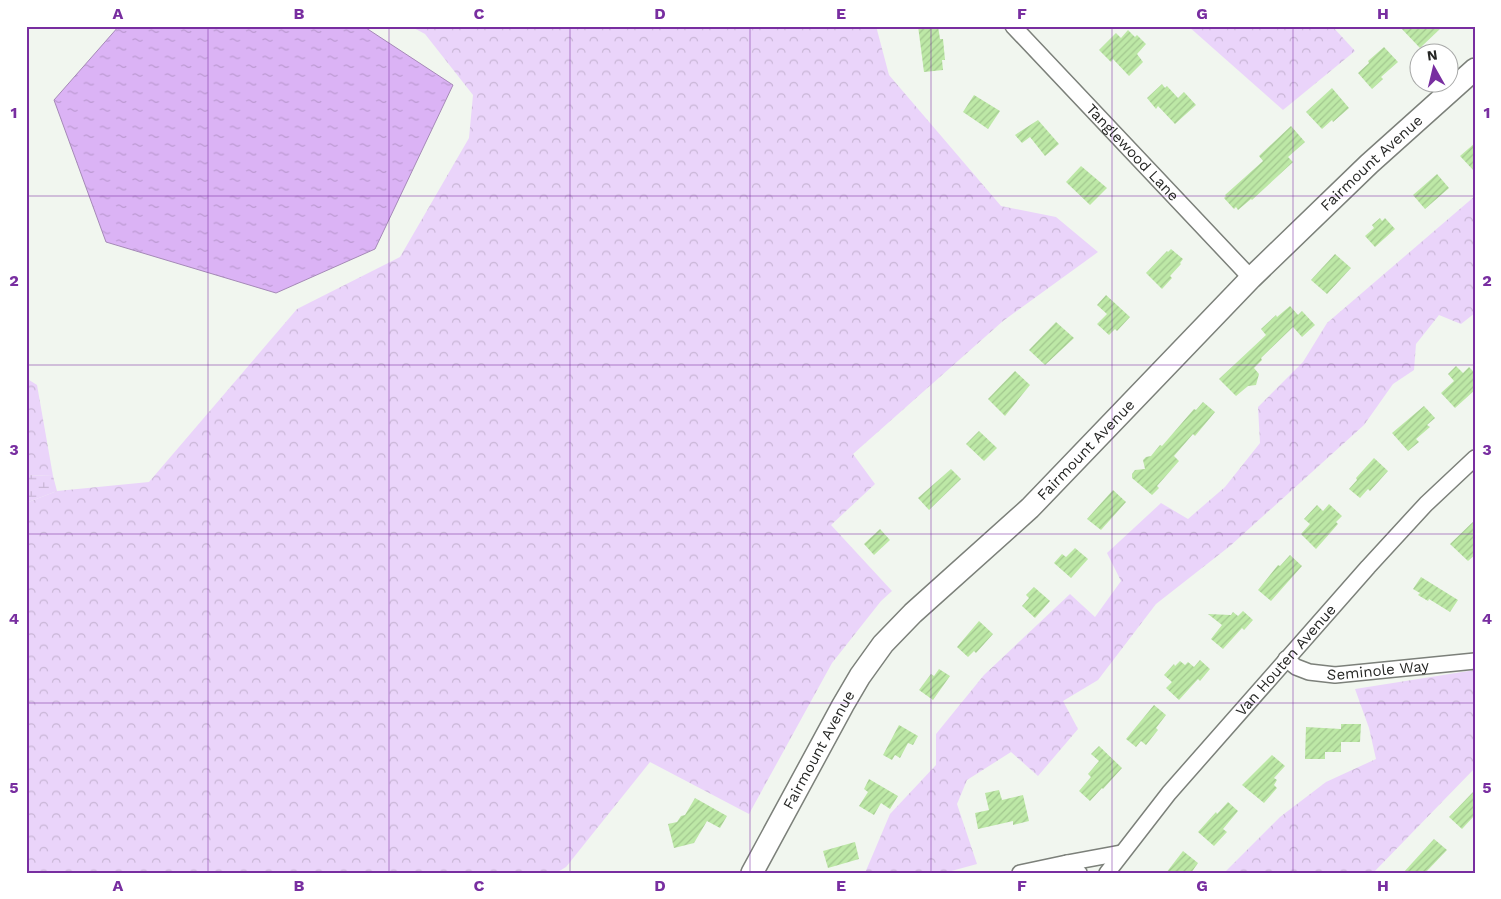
<svg xmlns="http://www.w3.org/2000/svg" width="1501" height="899" viewBox="0 0 1501 899" font-family="'Work Sans',sans-serif">
<defs>
<pattern id="forest-crowns" width="20" height="18" patternUnits="userSpaceOnUse" patternTransform="scale(1.25)"><rect width="20" height="18" fill="#ead4fa"/><path d="M2 6a3 3 0 1 1 6 0M12 15a3 3 0 1 1 6 0" fill="none" stroke="#c9b6d6"/></pattern>
<pattern id="wetland-marsh" width="20" height="14" patternUnits="userSpaceOnUse" patternTransform="scale(1.25)"><rect width="20" height="14" fill="#ead4fa"/><path d="M1 5h8M5 5V1M11 12h8M15 12V8" fill="none" stroke="#c9b6d6"/></pattern>
<pattern id="water-ripples" width="26" height="14" patternUnits="userSpaceOnUse" patternTransform="scale(1.25)"><rect width="26" height="14" fill="#dbb3f5"/><path d="M2 4q2-2 4 0t4 0M15 11q2-2 4 0t4 0" fill="none" stroke="#bc9ad2"/></pattern>
<pattern id="building-hatch" width="6" height="6" patternUnits="userSpaceOnUse" patternTransform="scale(1.25)"><rect width="6" height="6" fill="#bde8a6"/><path d="M-1 1l2-2M0 6l6-6M5 7l2-2" fill="none" stroke="#a2c78f"/></pattern>
</defs>
<rect width="100%" height="100%" fill="#f1f6ef"/>
<g fill="url(#forest-crowns)">
<polygon points="410,26 876,26 889,75 1001,206 1056,217 1098,252 1003,321 853,454 875,484 831,525 892,591 881,601 832,663 749,814 650,762 566,867 556,873 26,873 26,503 57,491 149,482 297,309 400,257 469,138 473,95 425,34"/>
<polygon points="1188,26 1332,26 1355,51 1283,110"/>
<polygon points="1475,196 1475,313 1461,324 1439,315 1416,344 1414,370 1393,384 1364,425 1230,546 1156,604 1098,680 1063,701 1078,729 1038,776 1011,752 967,780 957,804 977,864 944,873 865,873 890,814 936,765 936,734 984,675 1070,594 1095,617 1121,581 1107,553 1161,503 1188,519 1225,487 1260,443 1258,407 1303,362 1327,323"/>
<polygon points="26,378 37,385 53,476 26,475"/>
<polygon points="1475,670 1475,768 1373,873 1224,873 1280,817 1326,782 1376,759 1369,728 1355,689"/>
</g>
<polygon fill="url(#wetland-marsh)" points="26,475 53,476 57,491 26,503"/>
<polygon fill="url(#water-ripples)" stroke="#a589b7" points="119,26 363,26 453,85 375,249 276,293 106,242 54,100"/>
<g fill="url(#building-hatch)">
<polygon points="918,26 938,26 940,39 943,39 945,60 942,60 943,70 924,72"/>
<polygon points="1399,26 1443,26 1420,48"/>
<polygon points="1128,30 1135,37 1137,35 1146,44 1137,54 1143,62 1129,76 1113,59 1111,62 1099,50 1116,33 1121,38"/>
<polygon points="1384,47 1398,62 1381,77 1383,79 1372,89 1358,73 1369,63 1368,61"/>
<polygon points="1162,84 1165,88 1167,86 1178,98 1184,92 1196,105 1175,124 1158,106 1156,109 1147,98"/>
<polygon points="1332,88 1349,108 1333,122 1332,120 1322,129 1306,112"/>
<polygon points="974,95 1000,111 988,129 963,112"/>
<polygon points="1038,120 1059,144 1045,156 1030,137 1022,143 1015,135"/>
<polygon points="1291,126 1305,142 1288,157 1293,162 1252,200 1251,199 1238,210 1236,207 1234,209 1224,198 1226,196 1225,195 1263,161 1259,156"/>
<polygon points="1475,143 1475,172 1460,156"/>
<polygon points="1081,166 1107,188 1090,205 1066,182"/>
<polygon points="1437,174 1449,188 1425,209 1413,195"/>
<polygon points="1380,218 1382,221 1385,218 1395,229 1375,247 1365,236 1374,228 1372,225"/>
<polygon points="1171,249 1183,259 1180,263 1181,264 1170,276 1172,278 1162,289 1146,273 1167,251 1168,252"/>
<polygon points="1335,254 1351,268 1327,294 1311,280"/>
<polygon points="1106,295 1130,317 1117,331 1115,329 1109,335 1097,324 1107,314 1097,305"/>
<polygon points="1290,306 1298,315 1302,311 1315,325 1302,337 1293,327 1261,358 1262,360 1254,368 1259,374 1256,385 1248,386 1236,396 1219,379 1266,335 1261,329 1276,315 1277,317"/>
<polygon points="1056,322 1074,338 1045,365 1029,350"/>
<polygon points="1456,366 1463,373 1469,367 1475,373 1475,390 1455,408 1441,393 1454,381 1448,374"/>
<polygon points="1015,371 1030,385 1005,416 988,399"/>
<polygon points="1203,402 1215,412 1195,436 1193,434 1174,456 1179,461 1157,486 1159,488 1152,495 1132,478 1132,474 1135,470 1145,469 1143,460 1146,457 1151,456 1160,445 1162,446 1194,409 1196,410"/>
<polygon points="1424,406 1435,418 1427,425 1430,427 1416,439 1419,442 1408,451 1392,433"/>
<polygon points="979,431 997,448 984,461 966,444"/>
<polygon points="1374,458 1388,471 1370,491 1368,489 1360,498 1349,489 1357,480 1356,478"/>
<polygon points="951,469 961,479 929,510 918,498"/>
<polygon points="1113,490 1126,502 1101,530 1087,519"/>
<polygon points="1329,504 1342,516 1336,522 1338,524 1316,549 1301,534 1310,524 1304,519 1317,505 1323,511"/>
<polygon points="1475,520 1475,555 1468,561 1450,544"/>
<polygon points="880,529 890,540 874,555 864,544"/>
<polygon points="1075,548 1088,559 1071,578 1054,563 1062,554 1066,557"/>
<polygon points="1290,555 1302,566 1271,601 1258,590 1278,565 1280,566"/>
<polygon points="1421,577 1458,600 1450,612 1429,599 1428,601 1418,595 1420,593 1413,589"/>
<polygon points="1034,587 1050,601 1035,618 1022,606 1029,598 1026,595"/>
<polygon points="1243,611 1253,620 1244,630 1242,628 1223,649 1211,639 1222,625 1208,614 1231,615 1233,612 1238,616"/>
<polygon points="979,621 993,634 976,653 974,651 968,657 957,647"/>
<polygon points="1200,660 1210,669 1200,681 1198,679 1179,700 1166,688 1172,682 1164,675 1174,664 1175,666 1180,661 1185,665 1188,662 1194,667"/>
<polygon points="939,669 950,676 933,700 919,690 931,674 934,676"/>
<polygon points="1154,705 1166,715 1156,728 1158,730 1146,745 1141,741 1136,747 1126,739"/>
<polygon points="1341,724 1361,724 1360,742 1341,742 1341,752 1325,752 1325,759 1305,759 1306,727 1341,729"/>
<polygon points="899,725 918,736 913,745 908,743 900,758 895,755 892,760 883,755"/>
<polygon points="1099,746 1122,768 1103,789 1102,788 1090,801 1079,791 1091,777 1088,774 1099,761 1091,754"/>
<polygon points="1272,755 1285,766 1274,778 1277,780 1274,785 1277,788 1264,803 1242,785"/>
<polygon points="869,779 898,796 890,809 881,803 874,815 859,806 868,792 864,789"/>
<polygon points="999,790 1002,800 1023,795 1029,821 1013,825 1013,821 978,829 975,813 989,810 985,793"/>
<polygon points="1475,790 1475,815 1462,829 1449,817"/>
<polygon points="695,798 727,816 720,828 707,821 694,843 674,848 668,824 677,822 681,816 685,815"/>
<polygon points="1228,802 1238,811 1223,829 1227,832 1214,846 1198,832 1216,812 1217,814"/>
<polygon points="1434,839 1447,850 1425,873 1403,873"/>
<polygon points="855,842 859,859 828,868 823,851"/>
<polygon points="1183,851 1198,863 1191,873 1166,873"/>
</g>
<g fill="none" stroke-linecap="round" stroke-linejoin="round">
<defs>
<g id="street">
<path id="s1" d="M1013 26 1251 278"/>
<path id="s2" d="M1286 659 1296 667 1309 672 1335 675 1475 661"/>
<polyline points="1067,863 1121,853"/>
<polyline points="1020,873 1067,863 1079,873"/>
<path id="s3" d="M1107 873 1169 793 1368 567 1426 504 1475 458"/>
</g>
<g id="secondary">
<path id="s4" d="M752 873 843 705 860 676 883 644 913 613 1030 508 1251 278 1369 164 1475 69"/>
</g>
</defs>
<use href="#street" stroke="#7c807a" stroke-width="18"/>
<use href="#secondary" stroke="#7c807a" stroke-width="24"/>
<use href="#street" stroke="#fff" stroke-width="15"/>
<use href="#secondary" stroke="#fff" stroke-width="21"/>
</g>
<path fill="none" stroke="#782ea0" stroke-width="1" stroke-opacity="0.55" d="M208 26V873M389 26V873M570 26V873M750 26V873M931 26V873M1112 26V873M1293 26V873M26 196H1475M26 365H1475M26 534H1475M26 703H1475"/>
<g text-anchor="middle" stroke-width="5" stroke-linejoin="round" paint-order="stroke">
<g font-size="15" fill="#262725" stroke="#fff">
<text dy="5" stroke="none"><textPath href="#s1" startOffset="174">Tanglewood Lane</textPath></text>
<text dy="5" stroke="none"><textPath href="#s4" startOffset="950">Fairmount Avenue</textPath></text>
<text dy="5" stroke="none"><textPath href="#s4" startOffset="545">Fairmount Avenue</textPath></text>
<text dy="5" stroke="none"><textPath href="#s3" startOffset="278">Van Houten Avenue</textPath></text>
<text dy="5" stroke="none"><textPath href="#s2" startOffset="96">Seminole Way</textPath></text>
<text dy="5" stroke="none"><textPath href="#s4" startOffset="140">Fairmount Avenue</textPath></text>
</g>
</g>
<rect width="1501" height="899" fill="none" stroke="#ffffff" stroke-width="55"/>
<g transform="translate(1434 68) rotate(352)"><circle r="24" fill="#ffffff" stroke="#a8a9a8"/>
<path d="M0-4L9 19L0 12L-9 19Z" fill="#782ea0"/>
<text y="-8" font-size="14" font-weight="bold" text-anchor="middle" fill="#262725">N</text>
</g>
<rect x="28" y="28" width="1446" height="844" fill="none" stroke="#782ea0" stroke-width="2"/>
<g font-size="16" text-anchor="middle" font-weight="bold" fill="#782ea0">
<text x="118" y="19">A</text>
<text x="299" y="19">B</text>
<text x="479" y="19">C</text>
<text x="660" y="19">D</text>
<text x="841" y="19">E</text>
<text x="1022" y="19">F</text>
<text x="1202" y="19">G</text>
<text x="1383" y="19">H</text>
<text x="14" y="118">1</text>
<text x="1487" y="118">1</text>
<text x="14" y="286">2</text>
<text x="1487" y="286">2</text>
<text x="14" y="455">3</text>
<text x="1487" y="455">3</text>
<text x="14" y="624">4</text>
<text x="1487" y="624">4</text>
<text x="14" y="793">5</text>
<text x="1487" y="793">5</text>
<text x="118" y="891">A</text>
<text x="299" y="891">B</text>
<text x="479" y="891">C</text>
<text x="660" y="891">D</text>
<text x="841" y="891">E</text>
<text x="1022" y="891">F</text>
<text x="1202" y="891">G</text>
<text x="1383" y="891">H</text>
</g>
</svg>
